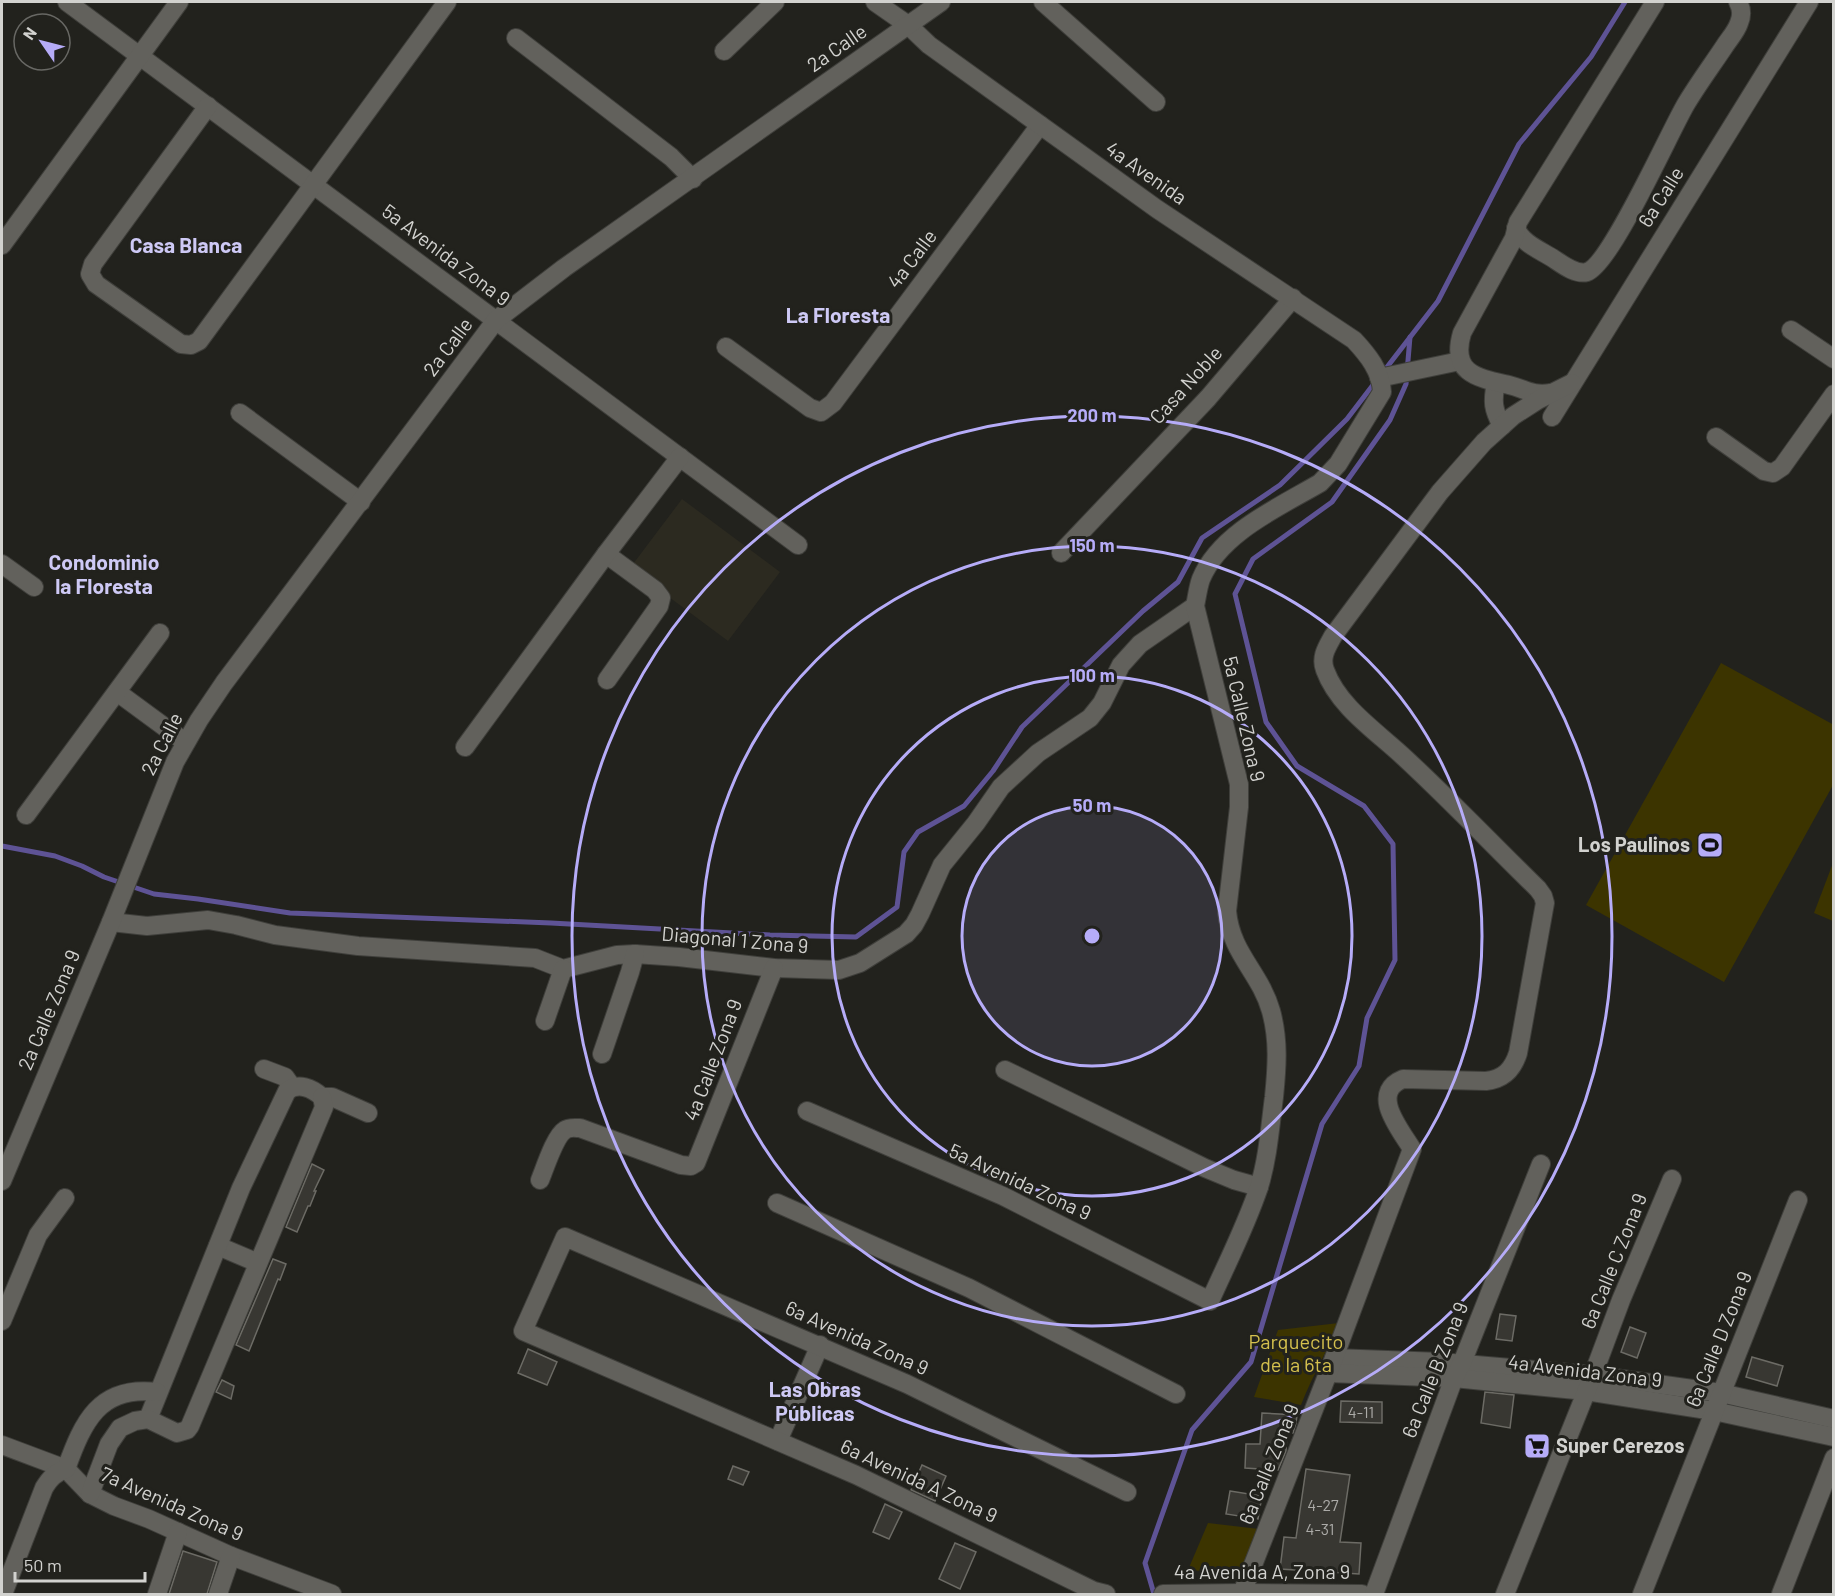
<svg xmlns="http://www.w3.org/2000/svg" width="1835" height="1596" viewBox="0 0 1835 1596" font-family="Barlow,sans-serif">
<rect width="100%" height="100%" fill="#22221d"/>
<polygon fill="#2c2a20" points="682,499 780,572 728,641 630,568"/>
<g fill="#3c3400">
<polygon points="1721,663 1834,725 1833,785 1724,982 1586,905"/>
<polygon points="1833,863 1833,921 1814,913"/>
<path d="M1339 1323C1327 1351 1312 1377 1301 1405L1254 1397 1278 1330Z"/>
<polygon points="1208,1523 1259,1529 1243,1574 1188,1570"/>
</g>
<g fill="none" stroke-linecap="round" stroke-linejoin="round">
<g stroke="#5e5395" stroke-width="5">
<polyline points="1384,371 1438,301 1519,144 1591,57 1625,2"/>
<polyline points="2,846 55,856 82,866 104,877 154,894 198,899 290,913 551,923 770,935 856,937 897,907 904,852 918,832 964,806 993,771 1022,727 1143,611 1178,582 1202,538 1280,485 1347,419 1376,381"/>
<polyline points="1154,1594 1145,1563 1192,1430 1251,1362 1322,1124 1359,1066 1367,1018 1395,960 1393,844 1364,806 1297,766 1266,722 1235,594 1253,559 1332,502 1390,420 1406,384 1410,337"/>
</g>
</g>
<g fill="#383732" stroke="#6c6b65" stroke-width="1.5">
<polygon points="312,1164 324,1170 314,1191 316,1191 310,1206 308,1206 297,1232 286,1227"/>
<polygon points="273,1259 286,1264 280,1280 278,1279 249,1351 236,1345"/>
<polygon points="1500,1314 1516,1316 1512,1341 1496,1339"/>
<polygon points="1630,1327 1646,1333 1637,1358 1621,1352"/>
<polygon points="528,1349 557,1362 547,1385 518,1373"/>
<polygon points="1752,1357 1783,1366 1777,1386 1746,1377"/>
<polygon points="222,1380 234,1386 231,1399 216,1392"/>
<polygon points="1485,1392 1514,1395 1510,1428 1481,1423"/>
<polygon points="1341,1401 1382,1402 1382,1423 1340,1422"/>
<polygon points="1262,1413 1297,1415 1296,1423 1293,1433 1287,1433 1286,1451 1278,1470 1245,1468 1246,1444 1260,1444"/>
<polygon points="922,1465 946,1476 935,1501 911,1490"/>
<polygon points="733,1466 749,1472 743,1485 728,1479"/>
<polygon points="1306,1469 1350,1475 1340,1542 1361,1543 1359,1574 1280,1569 1284,1537 1296,1538"/>
<polygon points="1230,1491 1262,1496 1258,1519 1226,1514"/>
<polygon points="885,1504 902,1512 889,1539 873,1532"/>
<polygon points="955,1543 976,1552 960,1589 939,1579"/>
<polygon points="183,1551 217,1562 207,1594 169,1594"/>
</g>
<g fill="none" stroke-linecap="round" stroke-linejoin="round">
<defs>
<g id="minor">
<polyline points="67,2 798,545"/>
<polyline points="1043,2 1156,102"/>
<polyline points="516,38 671,157 693,179"/>
<polyline points="724,51 775,2"/>
<polyline points="208,106 93,264 90,274 96,284 181,344 191,345 199,341 447,2"/>
<path d="M1516 228C1521 243 1542 251 1554 259 1563 265 1576 275 1587 272 1611 264 1670 131 1686 104 1698 84 1712 65 1724 47 1729 39 1736 32 1739 23 1742 16 1742 9 1738 2"/>
<polyline points="2,245 179,2"/>
<polyline points="1791,330 1834,359"/>
<polyline points="726,347 810,408 821,412 833,403 1040,125"/>
<polyline points="1379,378 1460,361"/>
<path d="M1496 383C1492 402 1493 409 1502 426"/>
<path d="M1551 393C1531 396 1526 389 1509 385 1478 378 1450 374 1462 333L1514 238 1518 222 1655 2"/>
<polyline points="240,413 361,502"/>
<polyline points="1552,417 1809,2"/>
<polyline points="1716,437 1764,471 1773,473 1782,467 1834,394"/>
<polyline points="1061,553 1208,398 1293,298"/>
<polyline points="606,554 655,590 661,598 659,606 607,680"/>
<polyline points="2,564 34,587"/>
<polyline points="117,692 185,742"/>
<polyline points="465,747 606,554 680,457"/>
<polyline points="26,815 160,633"/>
<polyline points="111,922 147,926 208,920 236,925 275,935 358,946 535,958 563,969 617,955 635,954 679,957 774,968 839,970 860,963 906,934 914,925 920,914 942,865 976,823 1001,787 1038,753 1090,718 1102,703 1121,665 1130,655 1140,644 1195,606"/>
<polyline points="545,1021 563,969"/>
<polyline points="602,1054 630,972 635,954"/>
<polyline points="264,1069 285,1077 292,1087"/>
<polyline points="1005,1070 1205,1168 1234,1180 1259,1187"/>
<path d="M807 1111 1003 1196 1210 1301C1227 1263 1246 1226 1259 1187 1268 1158 1270 1127 1274 1097 1277 1067 1279 1040 1271 1011 1260 972 1231 954 1227 911L1239 807V784L1195 606C1197 597 1198 587 1201 579 1220 533 1279 507 1320 483L1338 464 1382 392C1381 371 1368 355 1354 340L1157 209 929 45 908 25 875 2"/>
<path d="M540 1180C545 1168 555 1136 565 1130 569 1127 575 1128 580 1128L681 1165 691 1166 696 1163 774 968"/>
<polyline points="2,1181 111,922 175,762 199,720 224,683 496,320 564,268 941,2"/>
<polyline points="777,1203 969,1288 1176,1394"/>
<polyline points="218,1246 258,1263"/>
<polyline points="2,1321 38,1235 65,1198"/>
<polyline points="1334,1358 1441,1362 1593,1375 1721,1393 1834,1419"/>
<polyline points="1329,1373 1454,1378 1586,1391 1714,1411 1834,1437"/>
<path d="M148 1419 241 1188 287 1091C298 1082 312 1088 322 1097H332L368 1113"/>
<polyline points="778,1441 820,1345"/>
<polyline points="2,1445 66,1469 90,1494 114,1506 149,1519 231,1556 332,1594"/>
<polyline points="90,1494 109,1444 120,1428 135,1421 148,1419 177,1433 187,1430 190,1426 324,1107 322,1097"/>
<path d="M1242 1593 1334 1358 1412 1149C1400 1129 1369 1093 1403 1079L1486 1081C1504 1079 1513 1069 1518 1053L1545 903 1543 896 1538 889C1494 846 1452 802 1407 760 1379 733 1339 708 1325 670 1320 657 1327 647 1333 636L1440 492 1484 442 1513 416 1538 400 1572 383"/>
<path d="M3 1594 44 1488C50 1478 55 1473 66 1469 83 1422 99 1385 157 1392"/>
<polyline points="157,1594 178,1532"/>
<polyline points="218,1594 231,1556"/>
<polyline points="1106,1594 1094,1591 856,1475 523,1331 565,1237 907,1384 1127,1492"/>
<polyline points="1163,1594 1242,1593 1362,1594"/>
<polyline points="1374,1594 1454,1378 1462,1363 1541,1164"/>
<polyline points="1505,1594 1593,1375 1621,1300 1672,1179"/>
<polyline points="1642,1594 1798,1200"/>
<polyline points="1781,1594 1834,1458"/>
</g>
</defs>
<use href="#minor" stroke="#3f3f3b" stroke-width="20"/>
<use href="#minor" stroke="#62615c" stroke-width="18"/>
</g>
<circle cx="1092" cy="936" r="130" fill="#b6acf8" fill-opacity=".12"/>
<g fill="none" stroke="#b6acf8" stroke-width="3">
<circle cx="1092" cy="936" r="130"/>
<circle cx="1092" cy="936" r="260"/>
<circle cx="1092" cy="936" r="390"/>
<circle cx="1092" cy="936" r="520"/>
</g>
<defs>
<symbol id="stadium-square" viewBox="-11 -11 22 22"><rect x="-9" y="-9" width="18" height="18" rx="4" fill="#b6acf8" stroke="#22221d"/><path d="M0-5a6.5 5 0 1 0 0 10a6.5 5 0 1 0 0-10ZM-3.5-1.8h7v3.6h-7Z" fill="#111"/></symbol>
<symbol id="supermarket-square" viewBox="-11 -11 22 22"><rect x="-9" y="-9" width="18" height="18" rx="4" fill="#b6acf8" stroke="#22221d"/><path d="M-6-5.5h2.5l.6 2H6L4.5 2H-2.5L-4.4-4H-6ZM-1.5 3.2a1.3 1.3 0 1 0 .1 0ZM3 3.2a1.3 1.3 0 1 0 .1 0Z" fill="#111"/></symbol>
</defs>
<g fill-rule="evenodd">
<use href="#stadium-square" x="1695" y="830" width="30" height="30"/>
<use href="#supermarket-square" x="1522" y="1431" width="30" height="30"/>
</g>
<g text-anchor="middle" stroke-width="6" stroke-linejoin="round" paint-order="stroke">
<g font-size="16" fill="#acaba8">
<text x="1361" y="1418">4-11</text>
<text x="1323" y="1511">4-27</text>
<text x="1320" y="1535">4-31</text>
</g>
<g font-size="20" fill="#d2d2cf" stroke="#22221d">
<text transform="translate(837 48) rotate(-35)" y="7">2a Calle</text>
<text transform="translate(1146 173) rotate(35)" y="7">4a Avenida</text>
<text transform="translate(1661 197) rotate(-58)" y="7">6a Calle</text>
<text transform="translate(446 255) rotate(37)" y="7">5a Avenida Zona 9</text>
<text transform="translate(912 259) rotate(-53)" y="7">4a Calle</text>
<text transform="translate(448 347) rotate(-53)" y="7">2a Calle</text>
<text transform="translate(1186 385) rotate(-48)" y="7">Casa Noble</text>
<text transform="translate(1244 719) rotate(77)" y="7">5a Calle Zona 9</text>
<text transform="translate(162 744) rotate(-63)" y="7">2a Calle</text>
<text transform="translate(735 940) rotate(5)" y="7">Diagonal 1 Zona 9</text>
<text transform="translate(49 1010) rotate(-67)" y="7">2a Calle Zona 9</text>
<text transform="translate(713 1060) rotate(-69)" y="7">4a Calle Zona 9</text>
<text transform="translate(1020 1182) rotate(25)" y="7">5a Avenida Zona 9</text>
<text transform="translate(1614 1261) rotate(-68)" y="7">6a Calle C Zona 9</text>
<text transform="translate(857 1338) rotate(24)" y="7">6a Avenida Zona 9</text>
<text transform="translate(1719 1339) rotate(-68)" y="7">6a Calle D Zona 9</text>
<text transform="translate(1435 1370) rotate(-68)" y="7">6a Calle B Zona 9</text>
<text transform="translate(1585 1371) rotate(7)" y="7">4a Avenida Zona 9</text>
<text transform="translate(1269 1464) rotate(-68)" y="7">6a Calle Zona 9</text>
<text transform="translate(919 1481) rotate(25)" y="7">6a Avenida A Zona 9</text>
<text transform="translate(172 1504) rotate(24)" y="7">7a Avenida Zona 9</text>
<text x="1262" y="1579">4a Avenida A, Zona 9</text>
</g>
<g font-size="20" font-weight="bold" fill="#d2d2cf" stroke="#22221d" text-anchor="end">
<text x="1690" y="852">Los Paulinos</text>
<text x="1556" y="1453" text-anchor="start">Super Cerezos</text>
</g>
<g font-size="20" fill="#d4c04e" stroke="#22221d">
<text x="1296" y="1349">Parquecito<tspan x="1296" dy="23">de la 6ta</tspan></text>
</g>
<g font-size="21" font-weight="bold" fill="#cec9f5" stroke="#22221d">
<text x="186" y="253">Casa Blanca</text>
<text x="838" y="323">La Floresta</text>
<text x="104" y="570">Condominio<tspan x="104" dy="24">la Floresta</tspan></text>
<text x="815" y="1397">Las Obras<tspan x="815" dy="24">Públicas</tspan></text>
</g>
</g>
<circle cx="1092" cy="936" r="9" fill="#b6acf8" stroke="#22221d" stroke-width="3"/>
<g font-size="18" text-anchor="middle" font-weight="bold" fill="#b6acf8" stroke="#22221d" stroke-width="6" stroke-linejoin="round" paint-order="stroke">
<text x="1092" y="422">200 m</text>
<text x="1092" y="552">150 m</text>
<text x="1092" y="682">100 m</text>
<text x="1092" y="812">50 m</text>
</g>
<rect width="1835" height="1596" fill="none" stroke="#d2d2cf" stroke-width="6"/>
<g transform="translate(42 42) rotate(305)"><circle r="28" fill="#22221d" stroke="#686864" stroke-width="1.5"/>
<path d="M0-4.5L10 22L0 15L-10 22Z" fill="#b6acf8"/>
<text y="-9" font-size="16" font-weight="bold" text-anchor="middle" fill="#d2d2cf">N</text>
</g>
<path d="M15 1572v9h130v-9" fill="none" stroke="#d2d2cf" stroke-width="3"/>
<text x="24" y="1572" font-size="18" fill="#d2d2cf" stroke="#22221d" stroke-width="4.5" paint-order="stroke">50 m</text>
</svg>
